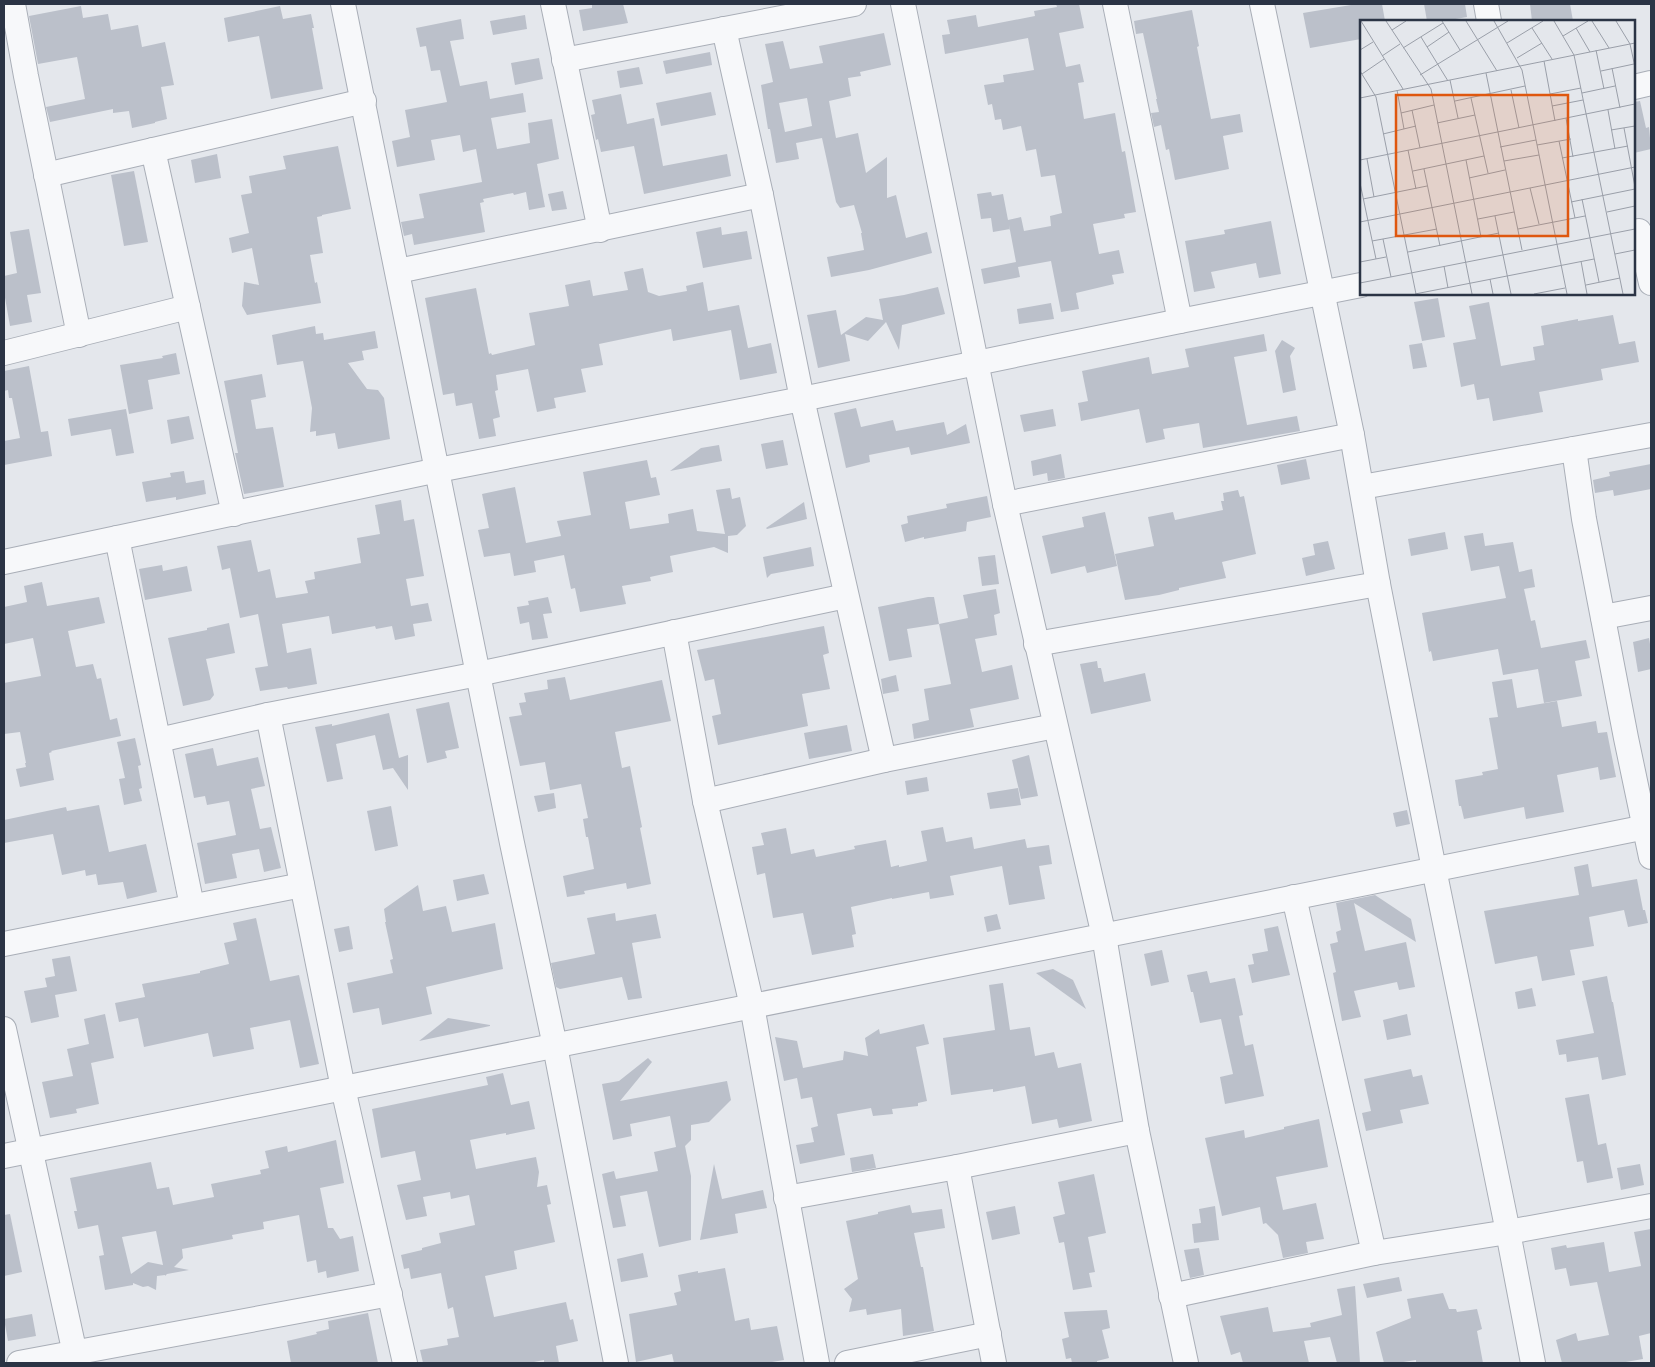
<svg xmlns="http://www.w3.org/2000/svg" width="1655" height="1367" viewBox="0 0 1655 1367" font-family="'DejaVu Sans',sans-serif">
<rect width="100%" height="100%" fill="#e4e7ec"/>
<g fill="#bbc0ca" fill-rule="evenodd">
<polygon points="600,4 623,4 628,23 583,31 579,10 592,8 592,5"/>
<polygon points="1056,4 1079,4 1084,28 1059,33 1066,67 1080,64 1084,82 1078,83 1084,119 1115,113 1122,152 1125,151 1136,212 1124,214 1125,218 1093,224 1099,254 1119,250 1124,273 1112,275 1114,284 1076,293 1079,309 1061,312 1051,261 1018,267 1020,277 984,284 981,269 1016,262 1009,225 1010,229 993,232 991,218 981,219 977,194 991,192 992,196 1003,194 1008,220 1021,217 1024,231 1051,226 1050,216 1062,213 1055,175 1041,177 1036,149 1026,151 1021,126 1003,130 1001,119 995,120 992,104 988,105 984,85 1004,82 1003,75 1034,70 1028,38 945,54 942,35 950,34 947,20 976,15 978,27 1035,16 1034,11 1057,7"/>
<polygon points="1357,4 1382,4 1385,21 1361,21 1361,39 1310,48 1303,13"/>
<polygon points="1424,4 1465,4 1467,17 1444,21 1427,21"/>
<polygon points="1530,4 1570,4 1573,21 1532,21"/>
<polygon points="81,6 83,18 108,14 111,30 138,25 142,47 165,42 174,85 161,87 167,119 155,122 155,123 132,128 129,111 113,113 113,109 50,122 46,107 85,99 77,57 38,64 29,16"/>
<polygon points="280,6 283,19 311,14 314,28 312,28 323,89 271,99 259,36 228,42 224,18"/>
<polygon points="1192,10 1199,46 1197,47 1211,119 1240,114 1243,132 1223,136 1229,169 1175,180 1169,149 1166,150 1161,125 1154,127 1151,113 1159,112 1156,99 1157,99 1143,33 1136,34 1134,21"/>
<polygon points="525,15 527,29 493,35 490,21"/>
<polygon points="461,19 464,39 450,41 460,86 487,81 490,99 523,93 526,112 491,118 497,149 530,143 528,123 552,119 559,159 537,164 545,207 529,210 526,192 514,195 513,193 483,199 484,202 480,203 485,232 414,245 412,234 404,236 401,222 424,218 419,194 482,182 476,149 463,152 460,135 431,140 435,160 397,167 392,141 410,137 405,110 447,102 440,70 431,71 426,46 420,47 416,28"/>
<path d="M884 33 891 65 860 72 861 76 848 78 851 96 829 101 836 138 858 133 866 173 887 157V198L896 195 906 238 927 232 932 253 869 270 831 277 827 257 864 250 861 233H862L854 205 840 208 836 202 822 138 796 143 799 159 776 163 770 129H768L761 85 773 82 765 44 783 41 790 69 823 63 819 46ZM807 98 812 126 785 132 779 103Z"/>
<polygon points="710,52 712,65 666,74 663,61"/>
<polygon points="539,58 543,79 515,85 511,63"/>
<polygon points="639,67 643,84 620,88 617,71"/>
<polygon points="711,92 716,115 661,126 656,103"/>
<polygon points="621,94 627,124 654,118 663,166 727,154 731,176 644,194 634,146 601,152 598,139 596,140 591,115 595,114 592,100"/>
<polygon points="1640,101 1646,128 1649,127 1651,149 1634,153 1634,102"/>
<polygon points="338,146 351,209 322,215 322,216 317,217 323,253 310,255 315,283 317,282 321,303 247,315 242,306 244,282 259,285 252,248 232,253 229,238 249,233 241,195 252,193 249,176 286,169 283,156"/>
<polygon points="217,154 221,178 195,183 191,160"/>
<polygon points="134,171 148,242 124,246 111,175"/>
<polygon points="563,191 567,209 552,211 548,194"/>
<polygon points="1271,221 1281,274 1259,278 1256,263 1211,272 1215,288 1194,292 1185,241 1225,234 1224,230"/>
<polygon points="721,227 722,235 747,231 752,259 703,268 696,232"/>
<polygon points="29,229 41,293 27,295 32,322 10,326 4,292 4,276 17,273 10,232"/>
<polygon points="643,268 648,292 659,296 687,291 686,286 703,282 708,311 739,305 748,348 771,343 777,373 740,380 731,330 673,341 671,329 599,344 603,365 581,369 586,392 554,398 556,408 537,412 528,369 496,375 498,390 495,391 500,417 493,419 496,436 479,439 472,403 456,406 454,393 443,395 425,298 476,288 489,354 491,353 492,355 535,345 529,313 569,306 565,285 590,280 593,296 628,290 624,272"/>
<polygon points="938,287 945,314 902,325 899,350 886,322 868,341 845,334 850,361 818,368 807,315 836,310 841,335 866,317 883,320 879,299 904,295"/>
<polygon points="1438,298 1445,337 1422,341 1414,302"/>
<polygon points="1489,302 1501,366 1535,360 1533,347 1544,345 1541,326 1578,319 1578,321 1613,315 1619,344 1635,341 1639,362 1601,369 1603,380 1539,392 1543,412 1493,421 1489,398 1477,400 1474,384 1461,387 1453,343 1476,339 1469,306"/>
<polygon points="1051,303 1054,319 1019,324 1017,309"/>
<polygon points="315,326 316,334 323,333 324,340 375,331 378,348 362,351 364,360 348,363 367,389 378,390 384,398 390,439 338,449 335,433 316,436 316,431 310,432 312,408 303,361 277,365 272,335"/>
<polygon points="1264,334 1267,351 1234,357 1247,425 1297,416 1300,431 1203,448 1199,423 1163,429 1165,439 1146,443 1139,409 1081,421 1078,403 1088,401 1082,371 1149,357 1152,374 1189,367 1185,349"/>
<polygon points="1282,340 1295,348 1290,356 1296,390 1283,393 1275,351"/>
<polygon points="1422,343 1427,367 1413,369 1409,345"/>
<polygon points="176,353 180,374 148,380 153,409 129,414 120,365 163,358 162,356"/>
<polygon points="29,366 41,432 48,431 52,456 4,465 4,441 20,438 12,398 9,398 8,390 4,391 4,371"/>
<polygon points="262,374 266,397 251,400 256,429 273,427 284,487 244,494 235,453 238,453 224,381"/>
<polygon points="856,408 861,427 893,420 896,431 944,422 947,435 966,424 970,443 911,455 909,447 869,455 870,462 846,468 834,413"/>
<polygon points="126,409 134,453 116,456 111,429 71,436 68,419"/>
<polygon points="1053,409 1056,426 1024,432 1020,415"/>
<polygon points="189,416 194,439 171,444 167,420"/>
<polygon points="783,440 788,465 766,469 761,444"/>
<polygon points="719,445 722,461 670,471 701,448"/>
<polygon points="1061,454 1065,478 1048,481 1047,473 1033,476 1031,461"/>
<polygon points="1306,459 1310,479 1281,485 1277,465"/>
<polygon points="647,460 651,478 656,477 660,495 625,502 630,529 669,523 668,514 693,509 697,531 725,534 716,490 730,488 732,499 740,497 746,526 737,535 728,536 728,553 714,547 670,556 673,572 650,577 651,581 622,586 626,604 580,612 575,588 571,589 564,555 534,561 536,572 514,576 510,553 484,557 478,530 489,528 482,494 515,487 526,543 561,536 557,521 591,515 583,472"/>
<polygon points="1651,464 1651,489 1614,496 1613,490 1595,493 1593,480 1610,476 1609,472"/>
<polygon points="184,471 186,483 204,480 206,494 176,500 176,497 146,502 142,482 171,477 170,473"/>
<polygon points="1238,490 1240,497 1244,496 1256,554 1222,562 1226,578 1179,588 1179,590 1159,595 1125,600 1115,554 1154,546 1148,517 1173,512 1175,520 1223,510 1221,501 1224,501 1223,493"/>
<polygon points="987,496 991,517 967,522 966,531 924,539 924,537 905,542 901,525 908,523 907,516 947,508 946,504"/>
<polygon points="401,500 404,521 414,519 424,576 406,579 411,606 428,603 432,621 413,624 415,636 395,640 392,626 376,629 375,626 332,634 329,616 282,624 287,653 311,648 317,684 288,689 287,687 260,691 255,668 268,666 258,614 240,618 230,568 222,570 217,546 251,540 258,572 270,569 276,598 308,593 305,581 315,579 314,572 361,563 357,538 380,534 375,505"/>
<polygon points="804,502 807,519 767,529 766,528"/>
<polygon points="1105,512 1117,566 1087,573 1085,566 1051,574 1042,536 1084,527 1082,517"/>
<polygon points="1445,532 1448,549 1411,556 1408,539"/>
<polygon points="1483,533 1485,546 1513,542 1519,572 1532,569 1535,587 1524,589 1531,621 1535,620 1541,648 1586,640 1590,658 1575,661 1582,696 1544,703 1538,669 1503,675 1498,649 1433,661 1431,651 1429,652 1422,613 1506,598 1499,566 1471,571 1464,536"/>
<polygon points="1328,541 1335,569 1306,576 1302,558 1315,555 1313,544"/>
<polygon points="811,547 814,566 771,574 767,578 763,557"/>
<polygon points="995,555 999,584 982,586 978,557"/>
<polygon points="162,565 163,571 187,566 192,591 145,600 139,569"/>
<polygon points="42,582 47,606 99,597 105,623 68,631 76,667 93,664 97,679 101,678 110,720 117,718 121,736 51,751 52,752 49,753 54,780 20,787 16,769 26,767 25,763 26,763 20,732 4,734 4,683 41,676 33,638 4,644 4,607 27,602 24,586"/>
<polygon points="996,589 1000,613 994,615 997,635 975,639 982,672 1012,665 1019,699 970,709 974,727 914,739 912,724 929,720 924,689 951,684 939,624 968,618 963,595"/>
<polygon points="548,597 552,613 543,614 548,638 532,640 529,622 520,624 517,607 529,605 528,601"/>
<polygon points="928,597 934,597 939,624 907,629 912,657 889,661 878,607"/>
<polygon points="229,623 235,653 206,659 214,695 210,700 183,706 168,638 207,630 207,628"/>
<polygon points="824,626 829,653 823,655 830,689 802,694 808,726 718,745 712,716 721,714 714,679 705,681 697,650"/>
<polygon points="1649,638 1651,650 1651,669 1638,672 1633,642"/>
<polygon points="1097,661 1098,668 1101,668 1104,682 1145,673 1151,701 1091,714 1080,664"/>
<polygon points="896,675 899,691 883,694 881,679"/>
<polygon points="565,677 570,700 662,680 671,721 615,732 622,768 630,766 642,827 640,828 651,884 627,889 626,883 584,891 585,894 567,897 563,876 594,869 588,837 586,837 583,819 588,818 581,784 550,790 545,762 520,766 509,717 522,715 519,703 526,702 524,693 548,689 547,680"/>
<polygon points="1512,679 1517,708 1557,701 1562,727 1596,721 1598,733 1607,732 1616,777 1600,780 1598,767 1557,775 1564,812 1526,819 1524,807 1464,819 1461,806 1459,806 1455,780 1483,775 1482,772 1498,769 1489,718 1498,717 1492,682"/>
<polygon points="449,702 459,748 445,751 447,758 427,763 416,709"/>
<polygon points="389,713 399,758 408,755 408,790 393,768 383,770 375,735 336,744 343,779 327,782 315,727 332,724 332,726"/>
<polygon points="847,725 852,751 809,759 804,733"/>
<polygon points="135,738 141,765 138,766 142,788 139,789 142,801 124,805 119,779 125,778 117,742"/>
<polygon points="213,748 217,766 258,757 265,786 251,789 260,829 271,827 281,868 264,872 259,849 232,854 237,878 205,884 197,843 236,835 229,801 207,805 205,796 194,798 185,754"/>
<polygon points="1029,755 1038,796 1021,799 1012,760"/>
<polygon points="927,777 929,791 907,795 905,781"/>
<polygon points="1018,788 1021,805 990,809 987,793"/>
<polygon points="554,793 556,808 538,812 534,796"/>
<polygon points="99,805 109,852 146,844 157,892 127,899 123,882 98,885 96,874 86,876 85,870 62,875 53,834 4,843 4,820 66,807 67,811"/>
<polygon points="391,806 398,846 375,851 367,811"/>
<polygon points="1407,810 1410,824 1396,827 1393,813"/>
<polygon points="943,827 946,842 972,837 974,849 1025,839 1027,848 1049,845 1052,864 1039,866 1045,899 1009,905 1002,866 950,876 954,895 930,899 929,892 892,899 892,898 851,907 856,934 852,935 854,947 812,955 803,913 773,918 765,873 757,875 752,847 764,845 761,833 786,828 791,854 814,849 816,857 855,849 854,846 886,840 891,867 899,865 899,867 927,861 921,831"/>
<polygon points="1588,864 1592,887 1637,879 1643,910 1645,910 1648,923 1628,927 1624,910 1589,917 1594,946 1570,950 1575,975 1542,981 1537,956 1495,964 1484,911 1579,895 1574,867"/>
<polygon points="484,874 489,894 457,901 453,880"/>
<polygon points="418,885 423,911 446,906 452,932 495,923 503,969 426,987 432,1014 382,1025 379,1008 353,1013 347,983 393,973 390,960 393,959 385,922 386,922 384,909"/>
<polygon points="1375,895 1411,919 1416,942 1354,903 1365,951 1406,942 1415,987 1399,990 1397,982 1354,991 1361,1017 1342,1021 1333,973 1336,972 1330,944 1338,942 1336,932 1341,930 1336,903"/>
<polygon points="615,913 616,921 656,914 661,938 632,943 642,998 628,1000 622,977 560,989 556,987 551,963 595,954 587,918"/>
<polygon points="997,914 1001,929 987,932 984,917"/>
<polygon points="256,918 270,981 299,975 319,1064 300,1068 290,1020 250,1028 254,1049 213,1057 208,1033 144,1047 138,1018 119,1022 115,1003 145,997 142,984 200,973 200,971 229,964 224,943 237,940 233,923"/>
<polygon points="349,926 353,949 339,952 334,929"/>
<polygon points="1278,926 1290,975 1252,983 1248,965 1254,964 1252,954 1268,951 1264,929"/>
<polygon points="1162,950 1169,982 1151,986 1144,954"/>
<polygon points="70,956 77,991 55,995 59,1017 31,1023 24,991 47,987 45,978 55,976 52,959"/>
<polygon points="1053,969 1073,980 1086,1009 1036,973"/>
<polygon points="1207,971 1210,983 1235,978 1243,1015 1239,1016 1245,1046 1253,1044 1264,1096 1225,1104 1220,1077 1233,1074 1221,1019 1200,1023 1193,992 1191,992 1187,975"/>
<polygon points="1607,976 1612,1002 1613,1002 1626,1075 1602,1080 1598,1057 1567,1062 1566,1054 1559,1055 1556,1040 1594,1033 1582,981"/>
<polygon points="1003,983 1010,1030 1030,1027 1035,1056 1054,1052 1058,1068 1081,1063 1092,1121 1059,1128 1057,1119 1032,1124 1025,1086 993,1092 993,1089 951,1095 943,1038 995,1030 989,985"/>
<polygon points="1532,988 1536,1006 1518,1009 1515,992"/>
<polygon points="105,1014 114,1058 91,1063 99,1104 76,1109 77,1113 50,1118 42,1082 73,1076 67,1049 89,1044 84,1019"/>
<polygon points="1407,1014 1411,1035 1387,1040 1383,1020"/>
<polygon points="448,1018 490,1025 490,1026 419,1041"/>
<polygon points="924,1024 929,1044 916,1047 927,1101 918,1103 918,1106 892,1109 893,1114 873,1116 871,1108 837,1114 845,1155 800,1164 796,1145 814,1142 811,1128 818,1126 812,1097 801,1099 797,1078 784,1081 775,1037 797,1041 803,1068 843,1060 844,1051 868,1056 865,1038 879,1029 880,1034"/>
<polygon points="648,1058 652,1062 620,1101 727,1081 731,1100 709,1122 691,1125 691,1140 685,1146 691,1176 691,1240 659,1247 647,1191 620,1196 626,1226 613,1228 602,1174 614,1171 616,1179 658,1171 654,1152 676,1147 670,1116 630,1124 632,1136 613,1140 602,1084 619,1081"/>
<polygon points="1411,1069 1413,1077 1422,1075 1429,1104 1400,1110 1403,1123 1366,1131 1362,1113 1371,1111 1364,1079"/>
<polygon points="503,1073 511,1105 529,1101 535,1129 506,1135 506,1133 500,1134 470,1140 476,1169 536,1157 539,1172 537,1187 547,1185 551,1204 547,1205 555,1242 514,1251 517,1269 485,1276 494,1317 566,1302 570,1320 573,1319 578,1341 556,1346 559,1363 544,1363 544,1360 529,1363 423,1363 420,1350 448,1345 447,1339 459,1337 453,1307 448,1309 441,1273 411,1279 409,1268 404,1269 401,1255 422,1250 422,1248 441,1243 439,1233 475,1225 469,1195 451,1199 450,1192 423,1197 427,1216 406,1220 397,1185 421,1180 415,1151 381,1158 372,1109 488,1085 486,1077"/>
<polygon points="1589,1094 1598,1145 1606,1143 1613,1178 1587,1183 1583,1161 1577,1162 1565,1098"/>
<polygon points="1319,1119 1328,1167 1276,1177 1283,1210 1316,1203 1324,1239 1306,1242 1308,1253 1283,1258 1278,1235 1266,1223 1263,1224 1260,1207 1222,1216 1205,1138 1244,1130 1245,1138 1284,1129 1284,1127"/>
<path d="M336 1140 344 1183 320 1188 328 1228H333L340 1239 353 1236 359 1271 327 1278 326 1271 318 1273 316 1260 307 1262 299 1215 263 1222 264 1229 232 1235 233 1239 182 1249 183 1258 174 1267 189 1270 167 1274 165 1276V1275L157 1276 156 1290 148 1286 143 1287 133 1283V1285L105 1290 99 1256 104 1255 98 1225 78 1229 74 1211H77L70 1178 151 1162 157 1189 169 1187 173 1205 214 1197 211 1184 261 1174 260 1170 269 1168 265 1151 287 1146 288 1152ZM156 1231 163 1265 148 1262 131 1274 122 1237Z"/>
<polygon points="873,1154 876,1168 852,1172 850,1158"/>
<polygon points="714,1164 722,1199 763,1190 767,1208 735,1214 738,1233 700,1240"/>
<polygon points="1640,1164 1644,1185 1621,1190 1617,1168"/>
<polygon points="1094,1174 1106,1233 1088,1237 1095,1272 1089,1273 1092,1287 1073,1290 1064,1242 1059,1243 1053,1217 1065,1214 1058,1182"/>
<polygon points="910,1205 912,1213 942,1209 945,1228 914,1233 921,1267 923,1267 934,1331 903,1336 901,1309 867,1315 866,1309 849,1312 852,1299 844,1289 858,1279 846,1221 878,1214 878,1212"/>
<polygon points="1015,1206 1020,1234 992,1240 986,1212"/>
<polygon points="1215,1206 1219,1240 1194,1243 1192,1224 1201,1223 1199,1209"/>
<polygon points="10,1214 22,1272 4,1276 4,1215"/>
<polygon points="1651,1229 1651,1333 1639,1336 1643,1359 1620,1363 1562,1363 1556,1340 1576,1333 1578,1341 1609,1335 1597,1282 1570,1286 1566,1268 1555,1270 1551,1248 1566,1245 1567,1248 1604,1242 1609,1272 1641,1266 1634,1232"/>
<polygon points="1199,1248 1204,1275 1190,1278 1184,1250"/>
<polygon points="643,1253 648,1277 621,1282 617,1259"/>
<polygon points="725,1268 735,1321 749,1318 751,1330 777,1326 784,1360 766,1363 674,1363 672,1354 636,1362 629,1314 677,1305 674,1293 681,1291 678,1275 698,1271 698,1273"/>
<polygon points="1399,1277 1402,1291 1367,1298 1363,1284"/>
<polygon points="1355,1286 1360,1363 1337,1363 1330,1337 1304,1341 1309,1363 1243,1363 1240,1352 1231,1355 1220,1316 1268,1307 1273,1332 1311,1327 1310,1323 1342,1315 1337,1289"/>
<polygon points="1443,1293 1449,1309 1456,1309 1457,1312 1477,1309 1482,1329 1477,1331 1483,1363 1416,1363 1416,1360 1397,1363 1384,1363 1376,1332 1411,1318 1407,1299"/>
<polygon points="1107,1310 1110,1328 1102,1330 1109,1358 1097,1361 1097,1363 1072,1363 1071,1358 1066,1359 1062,1339 1069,1337 1064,1312"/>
<polygon points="368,1313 378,1363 291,1363 287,1341 317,1334 316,1332 329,1329 328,1321"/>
<polygon points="32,1314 36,1336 8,1341 4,1319"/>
</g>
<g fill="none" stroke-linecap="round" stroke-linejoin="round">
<defs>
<g id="minor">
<polyline points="13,4 26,76 79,335"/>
<polyline points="343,4 512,843 555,1046 616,1363"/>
<polyline points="553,4 600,230"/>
<polyline points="903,4 1005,504 1104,936 1137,1131 1186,1363"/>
<polyline points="1115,4 1180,321"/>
<polyline points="1262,4 1352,435 1378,584 1434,869 1508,1232 1533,1363"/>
<polyline points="1486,4 1489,21"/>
<polyline points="724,29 761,195 802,399 884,760"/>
<polyline points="564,60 854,4"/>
<polyline points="1634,87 1651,83"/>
<polyline points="153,150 234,514"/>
<polyline points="46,175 364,101"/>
<polyline points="1639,231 1651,283"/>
<polyline points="398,271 761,195"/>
<polyline points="4,353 188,307"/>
<polyline points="1574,449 1584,519 1626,738 1651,857"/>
<polyline points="1362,487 1651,435"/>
<polyline points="1005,504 1352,435"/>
<polyline points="117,538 192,906"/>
<polyline points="4,562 438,470 802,399 1180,321 1361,285"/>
<polyline points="1603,617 1651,608"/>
<polyline points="674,632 705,801 752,1006 817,1363"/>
<polyline points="1036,644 1378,584"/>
<polyline points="268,715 343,1088 405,1363"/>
<polyline points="159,740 268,715 478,674 846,596"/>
<polyline points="705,801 884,760 1055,726"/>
<polyline points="1294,897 1374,1253"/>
<polyline points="4,944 302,885"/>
<polyline points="4,1029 77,1363"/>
<polyline points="4,1156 1651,826"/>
<polyline points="957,1167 994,1363"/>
<polyline points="786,1198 957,1167 1137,1131"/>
<polyline points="1171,1296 1374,1253 1508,1232 1651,1206"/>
<polyline points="19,1363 390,1294"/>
<polyline points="847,1363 989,1334"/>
</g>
</defs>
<use href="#minor" stroke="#a9aeb7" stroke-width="26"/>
<use href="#minor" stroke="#f7f8fa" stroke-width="24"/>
</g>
<g transform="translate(1360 20)">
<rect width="275" height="275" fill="#e4e7ec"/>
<path fill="none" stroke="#9a9fa9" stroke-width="1" d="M1 1 43 69M26 1 71 69 112 274M82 1 100 30M106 1 137 51M134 1 162 50 207 274M194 1 214 35 263 274M232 1 249 28M256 1 270 24 275 47M172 8 192 39M216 8 230 32M32 10 46 1M203 16 228 1M61 17 88 61M147 23 183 1M67 27 89 12M43 28 83 3M0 30 13 22M236 30 244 69M22 36 40 24M157 38 182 23M184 41 195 101M252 48 260 88M0 51 16 77 56 274M241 51 274 44M126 53 162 230M2 54 24 39M60 55 148 1M90 60 98 98M37 70 44 109M151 70 159 108M222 73 255 66M190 74 221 68M0 78 275 23M111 78 128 153M95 81 165 66M192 86 223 80M52 90 60 128M248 90 255 129M41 93 74 85M206 98 213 137M77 103 115 95M264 108 275 167M251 110 275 106M23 114 56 106M199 121 215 198M177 125 211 119M140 127 176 120M48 130 56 169M202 138 268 126M7 139 14 177M0 140 275 84M106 140 121 217M144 141 179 135M64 149 80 226M53 151 124 136M109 158 145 150M0 163 16 239M170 168 179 204M3 179 67 166M222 179 239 262M211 182 275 169M247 192 275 186M135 196 151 274M118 199 154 192M0 202 275 147M158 209 225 196M23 219 31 257M12 221 77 209M48 232 139 213M255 234 275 230M221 241 227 274M0 242 26 237M84 246 88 268M130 259 133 274M0 263 275 209M226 265 260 258M55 274 234 239M174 274 205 268"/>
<path fill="#df570f" fill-opacity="0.15" stroke="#df570f" stroke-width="2.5" d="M36 75H208V216H36Z"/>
<rect width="275" height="275" fill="none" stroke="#2b3445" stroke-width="2.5"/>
</g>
<rect width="1655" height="1367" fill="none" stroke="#2b3445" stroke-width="10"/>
</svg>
